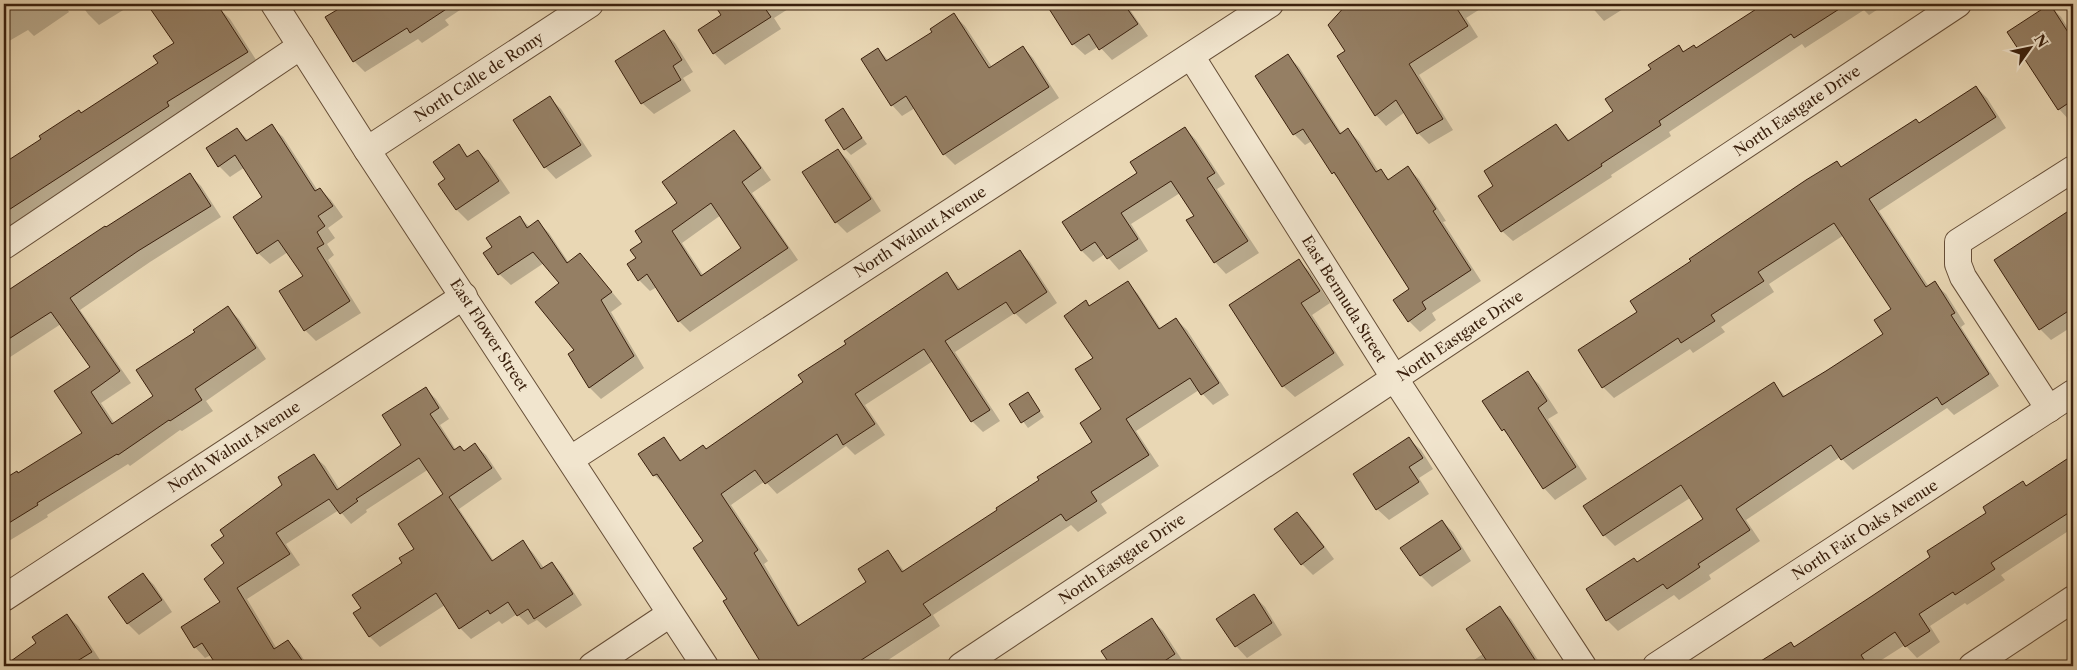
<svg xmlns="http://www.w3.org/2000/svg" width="2077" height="670" viewBox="0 0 2077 670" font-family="'Libre Caslon Text',serif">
<rect width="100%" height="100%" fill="#e9d7b4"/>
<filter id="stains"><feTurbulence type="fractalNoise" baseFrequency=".004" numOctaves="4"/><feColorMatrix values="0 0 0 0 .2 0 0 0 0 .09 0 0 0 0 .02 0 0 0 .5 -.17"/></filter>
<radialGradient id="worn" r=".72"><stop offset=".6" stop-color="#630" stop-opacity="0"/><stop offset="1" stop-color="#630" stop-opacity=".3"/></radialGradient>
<g fill="#0003" fill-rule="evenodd">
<polygon points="4,4 64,4 69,12 34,36 28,30 4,44"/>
<polygon points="81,4 133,4 99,25 88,14"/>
<polygon points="141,4 210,4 215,11 219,8 230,19 258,63 177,114 179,117 4,231 4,164 159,63 176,43 152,8 147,10"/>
<polygon points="349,4 363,4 372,14 388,4 469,4 445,20 449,25 422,43 418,39 365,72 354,61 327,18"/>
<polygon points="716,4 796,4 774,18 781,29 725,65 714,53 700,31 723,15"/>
<polygon points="1047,4 1097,4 1099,7 1104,4 1126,4 1148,36 1112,60 1099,46 1085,55 1073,44"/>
<polygon points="1152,4 1163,4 1157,8"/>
<polygon points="1349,4 1488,4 1466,18 1478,37 1419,75 1453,130 1429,144 1418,133 1405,112 1386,126 1376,115 1347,52 1330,25"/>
<polygon points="1589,4 1631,4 1604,21"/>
<polygon points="1767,4 1886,4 1869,15 1864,10 1805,48 1802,44 1669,132 1671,136 1611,175 1612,177 1513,241 1502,231 1495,186 1556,125 1570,141 1615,112 1653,70 1679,47 1685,52 1697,49"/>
<polygon points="2050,6 2061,17 2073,36 2073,119 2070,121 2059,109 2009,32"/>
<polygon points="954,15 965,26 992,67 1023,47 1033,58 1059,98 955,165 944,154 915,108 902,116 892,105 878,49 888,60 934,32"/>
<polygon points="664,32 675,43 693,72 683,78 691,91 654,114 642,103"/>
<polygon points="1288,56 1299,67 1342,134 1348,130 1359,141 1379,172 1381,171 1390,180 1408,168 1419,179 1446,221 1443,222 1481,281 1432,313 1436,320 1420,332 1409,321 1411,289 1342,182 1333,173 1312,141 1305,145 1294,134"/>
<polygon points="1976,87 1987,98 2006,128 1879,211 1929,287 1934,283 1946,294 1965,324 1961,327 1999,386 1954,415 1947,408 1853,470 1840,457 1746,520 1760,541 1709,575 1711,579 1679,600 1674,595 1618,631 1607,620 1637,563 1704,519 1690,498 1615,546 1604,535 1773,383 1786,397 1885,334 1893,310 1844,235 1769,284 1774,292 1721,327 1725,332 1693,353 1690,349 1614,398 1603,387 1638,312 1837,162 1842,168 1920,124"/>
<polygon points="550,98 561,109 592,156 556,179 545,167"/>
<polygon points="842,110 867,144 851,155 845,149"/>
<polygon points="271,126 283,137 318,191 320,189 331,200 343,217 328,228 335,238 327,244 334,255 328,260 361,313 316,341 305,330 305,276 288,252 270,264 258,253 264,197 245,167 230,177 219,166 237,129 249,141"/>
<polygon points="1185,128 1196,140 1225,184 1217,189 1259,253 1226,274 1215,262 1188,221 1195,216 1180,193 1131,224 1148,251 1119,270 1105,254 1093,262 1082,251 1064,222 1139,174"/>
<path d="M734 132 745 143 771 180 752 193 798 260 690 332 679 321 657 287 650 291 639 280 638 259 644 242 679 203ZM721 215 743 248 703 275 682 243Z"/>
<polygon points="458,146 469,157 478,151 489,162 510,193 468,221 457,210 440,184 447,180"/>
<polygon points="838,150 849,161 881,211 847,233 836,222"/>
<polygon points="190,175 201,186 221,217 150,262 80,310 131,383 101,403 115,424 155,396 196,332 228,308 239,319 266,359 206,401 213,411 182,431 180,430 130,466 128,464 47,515 48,517 4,544 4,481 84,434 91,368 61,324 4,361 4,294 105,228 106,229"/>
<polygon points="2073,208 2073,326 2051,340 2040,329 1995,260"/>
<polygon points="520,218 530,227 538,222 549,233 569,263 580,254 622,304 611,312 644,368 601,399 590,388 570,355 576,350 561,283 544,263 511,285 499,274 485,253 494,247"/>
<polygon points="1019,251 1030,262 1057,303 1026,324 1015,313 955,352 1000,421 983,432 972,421 933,361 865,405 885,435 855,455 846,446 777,494 765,481 731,505 768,561 764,564 800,626 868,582 888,551 905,572 999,511 1094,442 1103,409 1086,302 1090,307 1128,283 1138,294 1161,329 1176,319 1187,330 1229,395 1213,405 1199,390 1136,431 1159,466 1101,504 1107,513 1078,532 1071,525 933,615 940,626 879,666 858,666 855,663 850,666 765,666 725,601 729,599 705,541 666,486 654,475 664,439 682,461 706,451 805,383 848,344 947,274 961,289"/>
<polygon points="1299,261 1310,272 1330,303 1312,315 1344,365 1295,397 1283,386"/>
<polygon points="1527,373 1539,384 1558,413 1548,419 1587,479 1555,500 1544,488 1513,440 1503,430"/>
<polygon points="426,389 436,399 449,419 440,425 456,450 464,452 475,445 486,455 502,479 459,509 494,561 523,542 533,553 544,568 552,563 562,574 582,605 546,628 537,620 528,625 517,614 502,624 499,621 471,639 460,628 445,605 380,647 370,637 355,614 362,609 416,549 445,494 429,469 366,510 367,512 351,524 339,510 286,544 300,565 247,599 277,649 288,641 299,652 308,666 218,666 211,655 205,658 195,647 222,603 226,536 284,485 314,456 325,466 340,490 403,445"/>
<polygon points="1028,394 1044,417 1028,428 1011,405"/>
<polygon points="1409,439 1421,450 1433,469 1419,478 1429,494 1389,520 1377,509 1355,474"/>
<polygon points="2073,457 2073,528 2001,575 2005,580 1967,605 1965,603 1930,626 1940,642 1917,658 1905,645 1872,666 1755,666 1790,644 1795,648 1932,558 1988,513 2022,482 2026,486"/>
<polygon points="1297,513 1308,524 1334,559 1313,575 1302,564"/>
<polygon points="1442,521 1453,532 1471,561 1432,587 1421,576 1402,548"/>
<polygon points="143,574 154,585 172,612 139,635 128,624 110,598"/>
<polygon points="1254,596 1265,607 1282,635 1247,658 1236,646"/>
<polygon points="1500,608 1511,619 1542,666 1465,666 1483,654"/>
<polygon points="67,615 78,626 102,663 97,666 4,666 38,644"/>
<polygon points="1152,620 1163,631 1186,666 1113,666 1103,652"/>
</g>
<g fill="#957f64" stroke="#3a200d" fill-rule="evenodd">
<polygon points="147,4 217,4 248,52 167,102 169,106 4,213 4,163 41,139 39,136 79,110 81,113 158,63 153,56 174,43"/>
<polygon points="347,4 454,4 410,33 407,28 353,62 325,17"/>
<polygon points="714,4 762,4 771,17 713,54 698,30 721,15"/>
<polygon points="1046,4 1124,4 1138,24 1099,50 1089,34 1072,45"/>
<polygon points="1347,4 1454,4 1468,26 1409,64 1443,119 1417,134 1396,100 1375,116 1337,56 1345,51 1328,25"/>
<polygon points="1764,4 1847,4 1794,38 1791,34 1718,82 1659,121 1661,125 1601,164 1602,166 1501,232 1478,196 1493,186 1484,171 1556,124 1568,141 1613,111 1605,99 1651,69 1648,65 1679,45 1683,52 1694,45 1696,48"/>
<polygon points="2050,4 2073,40 2073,100 2058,110 2007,32"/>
<polygon points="954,13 989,68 1023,46 1049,87 943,155 906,96 891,106 861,59 878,48 886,61 932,32 930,29"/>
<polygon points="664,30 682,60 673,66 681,80 641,104 615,61"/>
<polygon points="1288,54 1340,134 1348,128 1376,172 1381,169 1388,180 1408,166 1436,209 1433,211 1471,270 1422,302 1426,309 1408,322 1393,300 1409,289 1334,172 1332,174 1303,129 1293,135 1255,76"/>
<polygon points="1976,86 1996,117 1869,199 1926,287 1935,281 1955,313 1951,315 1989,374 1942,405 1937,397 1841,460 1831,445 1736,509 1750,530 1698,564 1700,567 1667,589 1663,584 1606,621 1586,589 1634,558 1637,562 1703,519 1681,485 1603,536 1583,506 1774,382 1783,397 1826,371 1883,334 1874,320 1891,309 1834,223 1758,272 1764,281 1711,315 1715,321 1681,343 1678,338 1602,388 1578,350 1637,312 1630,301 1691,261 1689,259 1806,180 1837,161 1841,167 1916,119 1919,123"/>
<polygon points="550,96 581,145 544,168 513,120"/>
<polygon points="843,108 862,138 844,150 825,120"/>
<polygon points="272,124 315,191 320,188 333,206 318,216 325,226 317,232 324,244 317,248 350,301 304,331 279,291 303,276 278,240 257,254 233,217 262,197 235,155 218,167 206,148 237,128 246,141"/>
<polygon points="1185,127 1215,173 1207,178 1248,241 1214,263 1186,220 1194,216 1171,181 1121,213 1138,239 1107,259 1095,242 1081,251 1062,222 1137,173 1130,162"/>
<path d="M734 130 761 168 742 182 788 248 678 322 647 274 638 281 627 264 636 258 630 250 642 242 635 231 677 203 662 182ZM711 203 741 248 701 276 672 231Z"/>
<polygon points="459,144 467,157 478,150 499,181 456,210 438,184 445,179 433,162"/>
<polygon points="838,149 871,199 835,223 802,172"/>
<polygon points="190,173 211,206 138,251 70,298 120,371 91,392 112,424 153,396 136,370 195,332 193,330 228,306 256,348 195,389 202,400 170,421 169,420 118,455 117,454 37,503 38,505 4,526 4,479 17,471 18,473 82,433 54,391 90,367 51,312 4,342 4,293 105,226 106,227"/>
<polygon points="2073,208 2073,308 2039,330 1994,260"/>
<polygon points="520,216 527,228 538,220 567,263 580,253 612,292 601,300 634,356 589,388 568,354 574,350 535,302 559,283 533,252 498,275 483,253 492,247 486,238"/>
<polygon points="1020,250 1047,292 1014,314 1006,302 945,341 990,410 971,422 924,349 855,394 875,424 843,445 837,434 765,484 755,470 721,494 758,550 754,553 798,626 866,582 858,569 888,550 902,572 997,510 996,508 1039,480 1037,477 1092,442 1080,423 1101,409 1075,369 1093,358 1064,316 1086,300 1089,306 1128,281 1159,329 1176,318 1219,383 1201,395 1190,378 1126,419 1149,455 1091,492 1097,501 1066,521 1061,514 923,604 931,615 852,666 763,666 723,601 727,599 693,548 703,541 657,474 653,476 638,454 664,437 680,461 703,445 706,449 803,382 798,375 846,344 844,341 947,272 958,290"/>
<polygon points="1299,259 1320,291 1301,303 1334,353 1282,387 1229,305"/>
<polygon points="1528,371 1547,401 1538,408 1576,467 1543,489 1504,429 1502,431 1482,401"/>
<polygon points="426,387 439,408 430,414 454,450 460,446 464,451 475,443 492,468 449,497 492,561 523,540 541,569 552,562 573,594 534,619 528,609 517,616 508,602 490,614 488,610 459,629 436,593 369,637 353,613 361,608 352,595 402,563 399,558 414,549 398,524 443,494 419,458 356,499 358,501 340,514 329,499 276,533 290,554 237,588 274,649 288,640 306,666 217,666 202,643 194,648 181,627 220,602 204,579 224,563 211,545 224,536 220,530 282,485 278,477 314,454 337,490 401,445 382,415"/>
<polygon points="1028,392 1040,411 1021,423 1009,404"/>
<polygon points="1409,437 1423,458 1409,467 1419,482 1376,510 1353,474"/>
<polygon points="2073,455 2073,510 1991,563 1995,569 1955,595 1953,592 1919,614 1930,631 1905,647 1895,632 1861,655 1868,666 1753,666 1791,642 1794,647 1872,596 1930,557 1927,551 1986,513 1983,507 2023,481 2026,486"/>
<polygon points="1297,512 1324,547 1301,565 1274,529"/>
<polygon points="1442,520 1461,549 1420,576 1400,548"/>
<polygon points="143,573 162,600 127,624 108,597"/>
<polygon points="1254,594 1272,623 1235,647 1216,619"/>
<polygon points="1500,606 1539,666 1490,666 1466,629"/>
<polygon points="67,614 92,652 69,666 4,666 36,643 32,637"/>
<polygon points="1152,618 1175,654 1157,666 1111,666 1101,651"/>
</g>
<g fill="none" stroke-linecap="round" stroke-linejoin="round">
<defs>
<g id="minor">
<polyline points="274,4 367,150 705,666"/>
<polyline points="1191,56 1395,379 1583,666"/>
<polyline points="367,150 590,4"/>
<polyline points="4,246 301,46"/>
<polyline points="2049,409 1963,277 1958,264 1958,242 2073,169"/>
<polyline points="571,459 1270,4"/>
<polyline points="4,598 464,296"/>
<polyline points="592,666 670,614"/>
<polyline points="961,666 1958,4"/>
<polyline points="1656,666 2073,393"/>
<polyline points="1972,666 2073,599"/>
</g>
</defs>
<use href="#minor" stroke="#664e37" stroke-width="28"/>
<use href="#minor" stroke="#f1e5ce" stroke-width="26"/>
</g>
<g text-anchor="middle" stroke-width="4" stroke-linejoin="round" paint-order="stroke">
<g font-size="15" fill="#3a200d" stroke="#f1e5ce">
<text transform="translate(479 77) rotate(-33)" y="5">North Calle de Romy</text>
<text transform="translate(1797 111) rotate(-34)" y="5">North Eastgate Drive</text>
<text transform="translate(920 232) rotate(-33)" y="5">North Walnut Avenue</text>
<text transform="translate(1344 299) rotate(58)" y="5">East Bermuda Street</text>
<text transform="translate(489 335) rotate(57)" y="5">East Flower Street</text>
<text transform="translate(1460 336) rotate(-34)" y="5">North Eastgate Drive</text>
<text transform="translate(234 447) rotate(-33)" y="5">North Walnut Avenue</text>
<text transform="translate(1865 530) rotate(-33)" y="5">North Fair Oaks Avenue</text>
<text transform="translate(1122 559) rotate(-34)" y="5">North Eastgate Drive</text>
</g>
</g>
<rect width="2077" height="670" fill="none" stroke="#e9d7b4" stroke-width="20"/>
<rect x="5" y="5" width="2067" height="660" fill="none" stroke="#3a200d" stroke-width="2.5"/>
<rect x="10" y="10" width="2057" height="650" fill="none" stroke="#3a200d"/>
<g transform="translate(2030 48) rotate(57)" stroke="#f1e5ce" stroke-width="4" paint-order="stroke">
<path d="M0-4L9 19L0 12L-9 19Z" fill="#3a200d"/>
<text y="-8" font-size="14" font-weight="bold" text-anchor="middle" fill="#3a200d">N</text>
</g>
<rect width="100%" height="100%" filter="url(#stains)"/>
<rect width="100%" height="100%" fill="url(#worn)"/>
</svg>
